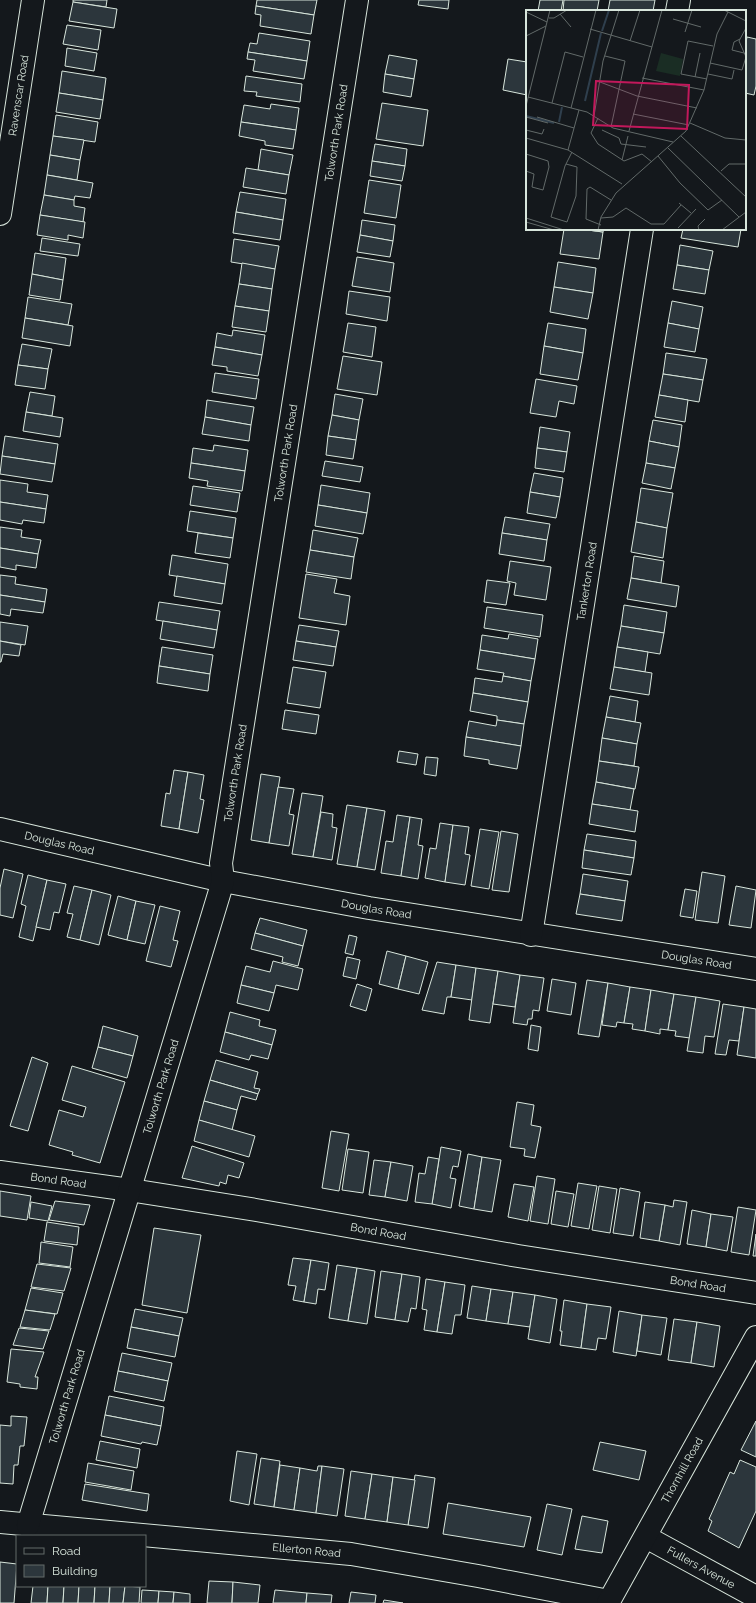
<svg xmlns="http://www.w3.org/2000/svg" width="756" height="1603" viewBox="0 0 756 1603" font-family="Raleway,sans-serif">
<rect width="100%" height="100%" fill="#14181c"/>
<g fill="#2c363c" stroke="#d8e6dc">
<polygon points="73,0 107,0 106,7 73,2"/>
<polygon points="257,0 317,0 314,15 256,6"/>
<polygon points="419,0 449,0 448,9 418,5"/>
<polygon points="540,0 563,0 561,11 538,11"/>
<polygon points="564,0 599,0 597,11 563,11"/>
<polygon points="610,0 655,0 653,11 608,11"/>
<polygon points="73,2 117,9 114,28 69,21"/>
<polygon points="256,6 314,15 311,34 260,26 261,15 255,14"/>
<polygon points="67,25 101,30 98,50 63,44"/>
<polygon points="259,33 310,41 307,61 248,52 250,43 257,44"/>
<polygon points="747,37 756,39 756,86 754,95 745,93 745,48"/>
<polygon points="67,48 97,53 94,71 65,66"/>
<polygon points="248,52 307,61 304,79 253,71 255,60 247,59"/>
<polygon points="389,55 417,60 414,79 385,74"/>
<polygon points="508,59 527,62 527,95 503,90"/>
<polygon points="62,71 106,78 103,100 59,93"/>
<polygon points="385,74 414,79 411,97 383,92"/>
<polygon points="246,76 302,84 300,102 256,96 257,92 244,91"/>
<polygon points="59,93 103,100 100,119 56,112"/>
<polygon points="382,103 428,110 423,146 376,139"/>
<polygon points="271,104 299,108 296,130 241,122 244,105 270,109"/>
<polygon points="56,115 98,122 95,142 53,136"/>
<polygon points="241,122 296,130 293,149 265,145 265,141 239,136"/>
<polygon points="53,136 84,140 80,160 50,155"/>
<polygon points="375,144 407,149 405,166 372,161"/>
<polygon points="261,149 293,155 289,175 258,170"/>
<polygon points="50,155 80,160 77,180 47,175"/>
<polygon points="372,161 405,166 402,181 370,176"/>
<polygon points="246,168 289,175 286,194 243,187"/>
<polygon points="47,175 93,183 90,198 75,196 74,200 44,195"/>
<polygon points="369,180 401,185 396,218 364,213"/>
<polygon points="240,192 286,199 283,220 236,212"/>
<polygon points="44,195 74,200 74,206 85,208 83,222 40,215"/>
<polygon points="236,212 283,220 280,240 233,233"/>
<polygon points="40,215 85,222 83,238 68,235 68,240 37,235"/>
<polygon points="362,220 395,225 393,241 360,235"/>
<polygon points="564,229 580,229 603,232 599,259 560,254"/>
<polygon points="580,229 604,229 603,232"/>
<polygon points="683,229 741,229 738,247 681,238"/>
<polygon points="360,235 393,241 390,257 357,252"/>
<polygon points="42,238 80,244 78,256 40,251"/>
<polygon points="234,239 279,246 275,269 231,262"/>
<polygon points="680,245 713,251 709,270 677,265"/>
<polygon points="35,253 66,258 63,280 32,274"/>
<polygon points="357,257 394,263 390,292 352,286"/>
<polygon points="558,262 596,268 593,293 554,287"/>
<polygon points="242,263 275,269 272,289 239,284"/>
<polygon points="677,265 709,270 705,294 673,289"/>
<polygon points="32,274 63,280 60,300 29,295"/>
<polygon points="239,284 272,289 269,311 235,306"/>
<polygon points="554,287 593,293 588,319 550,312"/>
<polygon points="349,291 390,297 387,321 346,314"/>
<polygon points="28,297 72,304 68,325 25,318"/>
<polygon points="672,301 703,307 699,329 668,323"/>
<polygon points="235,306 269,311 266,332 232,327"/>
<polygon points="25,318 73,326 70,346 22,338"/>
<polygon points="348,323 376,327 372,357 343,352"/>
<polygon points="548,323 586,329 583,353 544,346"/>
<polygon points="668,323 699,329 695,352 664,347"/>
<polygon points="233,330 265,335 262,355 215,347 217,333 232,336"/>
<polygon points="22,344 52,349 48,369 18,365"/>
<polygon points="544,346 583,353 578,380 540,374"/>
<polygon points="215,347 262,355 258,376 227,371 227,367 212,365"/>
<polygon points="666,353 707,359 703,380 663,374"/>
<polygon points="343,356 382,362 377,395 337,389"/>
<polygon points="18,365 48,369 45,389 15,385"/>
<polygon points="215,373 259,379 256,399 212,392"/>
<polygon points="663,374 703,380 699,402 659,395"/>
<polygon points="536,379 577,386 574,404 559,401 556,417 530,413"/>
<polygon points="30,392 55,396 52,416 26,412"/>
<polygon points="335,394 363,399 359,420 332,415"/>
<polygon points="659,395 688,400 685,422 655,417"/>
<polygon points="207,400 254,407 251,425 205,417"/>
<polygon points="26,412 63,418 60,437 23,431"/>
<polygon points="332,415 359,420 356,440 328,436"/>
<polygon points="205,417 251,425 249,441 202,434"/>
<polygon points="653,420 682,425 679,447 649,441"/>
<polygon points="540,427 570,432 567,452 537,448"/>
<polygon points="5,436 58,444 55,464 2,456"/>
<polygon points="328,436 356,440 353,459 326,455"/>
<polygon points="649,441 679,447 675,468 646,463"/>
<polygon points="214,445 248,450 245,471 191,463 193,448 213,451"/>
<polygon points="537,448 567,452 564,472 535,468"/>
<polygon points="2,456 55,464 52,482 0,474"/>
<polygon points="325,461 363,467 360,482 322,476"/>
<polygon points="191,463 245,471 242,491 207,486 208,481 189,478"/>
<polygon points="646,463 675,468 671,489 642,483"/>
<polygon points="534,473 563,478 560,497 530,492"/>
<polygon points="0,480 28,484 27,492 48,495 46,509 0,502"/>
<polygon points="321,485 370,493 367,513 318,505"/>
<polygon points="193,486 240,493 237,512 190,505"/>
<polygon points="641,488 673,493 667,528 636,522"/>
<polygon points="530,492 560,497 556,518 527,513"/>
<polygon points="0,502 46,509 44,523 23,520 22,524 0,520"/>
<polygon points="318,505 367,513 363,534 315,526"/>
<polygon points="190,511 236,518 233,538 187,531"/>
<polygon points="505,517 550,524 547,540 502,533"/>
<polygon points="636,522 667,528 663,558 631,552"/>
<polygon points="0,527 22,530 21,537 41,540 38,554 0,548"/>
<polygon points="313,530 358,538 354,557 310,550"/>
<polygon points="198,533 233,538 230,558 195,553"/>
<polygon points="502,533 547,540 544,561 499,554"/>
<polygon points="0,548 38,554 36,568 16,565 16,570 0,567"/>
<polygon points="310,550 354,557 351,579 306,572"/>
<polygon points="172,555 228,564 225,584 169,575"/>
<polygon points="634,556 664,561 661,583 631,578"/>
<polygon points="510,561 551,567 546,600 514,595 516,583 507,581"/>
<polygon points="306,574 337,579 334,593 350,596 346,625 299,618"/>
<polygon points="0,575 16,577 15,584 47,589 45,602 0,595"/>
<polygon points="177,576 225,584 222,604 174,596"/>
<polygon points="631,578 679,586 676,607 627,599"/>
<polygon points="487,580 510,583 506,605 484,602"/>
<polygon points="0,595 45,602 43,613 11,609 10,616 0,614"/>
<polygon points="159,602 220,611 217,630 156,620"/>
<polygon points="624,605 667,612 664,633 621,626"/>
<polygon points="487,607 543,615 540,637 484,628"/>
<polygon points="163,621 217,630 214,648 160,639"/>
<polygon points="0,622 28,626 25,645 0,641"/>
<polygon points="299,625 339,631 336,647 296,641"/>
<polygon points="621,626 664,633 660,654 617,647"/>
<polygon points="509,634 538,639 535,659 480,650 482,635 508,639"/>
<polygon points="0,641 21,645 19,656 3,654 1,662 0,662"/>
<polygon points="296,641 336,647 333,666 293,660"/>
<polygon points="162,647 213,655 210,674 159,666"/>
<polygon points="617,647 648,652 645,672 614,667"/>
<polygon points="480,650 535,659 531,681 503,676 504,673 477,669"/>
<polygon points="159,666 210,674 208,691 157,683"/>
<polygon points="293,667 326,672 320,708 287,703"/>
<polygon points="614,667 652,673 649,695 610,689"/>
<polygon points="503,676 531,681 528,702 473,693 475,678 502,682"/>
<polygon points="473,693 528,702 524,724 497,720 497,716 470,711"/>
<polygon points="610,696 638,701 635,722 606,717"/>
<polygon points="285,710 319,715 316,734 282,729"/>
<polygon points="606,717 641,723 637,744 602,738"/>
<polygon points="497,720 524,724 521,746 466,737 469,721 496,726"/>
<polygon points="466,737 521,746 517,769 489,764 489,760 464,756"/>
<polygon points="602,738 637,744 634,766 599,761"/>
<polygon points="399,751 418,754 416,765 397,762"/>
<polygon points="426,757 438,758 436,776 424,774"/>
<polygon points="599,761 639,767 635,789 596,782"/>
<polygon points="174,770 188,772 179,829 161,826 166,793 170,794"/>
<polygon points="188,772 204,775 200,799 204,800 198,833 179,829"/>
<polygon points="261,774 280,777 269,843 251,840"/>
<polygon points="596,782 634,789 630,810 592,804"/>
<polygon points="278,787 294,789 289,814 294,815 289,846 269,843"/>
<polygon points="302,793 323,796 313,857 292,854"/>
<polygon points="592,804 638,811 635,832 589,824"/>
<polygon points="347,805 367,808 357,867 337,864"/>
<polygon points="367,808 385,811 375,870 357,867"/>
<polygon points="321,812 333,814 332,827 337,828 332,860 313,857"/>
<polygon points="397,815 410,817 401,876 381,873 386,841 393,842"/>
<polygon points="410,817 422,819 418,845 423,846 418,879 401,876"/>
<polygon points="440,823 453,825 445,882 425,878 430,848 436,849"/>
<polygon points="453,825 469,827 465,854 470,855 465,885 445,882"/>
<polygon points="480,829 499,832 489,889 471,886"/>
<polygon points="501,831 518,834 509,892 492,890"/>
<polygon points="587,834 636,841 634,858 584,850"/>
<polygon points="584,850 634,858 631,875 582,868"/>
<polygon points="4,869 23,874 13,918 0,915 0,888"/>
<polygon points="702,872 725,876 718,923 695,920"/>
<polygon points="583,874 628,881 625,901 580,894"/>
<polygon points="28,875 47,880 33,941 19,937 26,906 21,904"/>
<polygon points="47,880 66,884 59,913 54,912 50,930 36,927"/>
<polygon points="74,886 92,890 80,940 67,937 73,914 67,913"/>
<polygon points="736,886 756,890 751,928 729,925"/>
<polygon points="685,889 697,891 693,918 680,916"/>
<polygon points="92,890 111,895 99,945 80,940"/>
<polygon points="580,894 625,901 622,921 576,914"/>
<polygon points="118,896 136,901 127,940 108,935"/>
<polygon points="136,901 155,905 145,944 127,940"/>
<polygon points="160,906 180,911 173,940 178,941 171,967 146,961"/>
<polygon points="260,918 307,930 303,946 255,933"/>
<polygon points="255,933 303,946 298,966 282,962 283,957 251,949"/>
<polygon points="349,935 357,937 353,955 345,953"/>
<polygon points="387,951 406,956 398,989 379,984"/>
<polygon points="406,956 428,962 419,994 398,989"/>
<polygon points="347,957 360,960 356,979 343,976"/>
<polygon points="273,961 303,969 298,990 276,985 274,993 241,985 246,966 270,972"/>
<polygon points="437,962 456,965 451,997 447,997 444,1014 422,1010"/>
<polygon points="456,965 476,968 472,1000 451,997"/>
<polygon points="476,968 498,971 490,1023 469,1020"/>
<polygon points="498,971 520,975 515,1007 493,1004"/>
<polygon points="520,975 544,978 539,1011 533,1010 532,1019 528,1019 527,1025 513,1023"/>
<polygon points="552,979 576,983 571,1015 547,1011"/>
<polygon points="587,980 608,983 599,1037 578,1034"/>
<polygon points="608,983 630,987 624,1023 617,1022 616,1027 602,1025"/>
<polygon points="357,984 372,989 366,1011 350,1006"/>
<polygon points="241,985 274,993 269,1011 237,1003"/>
<polygon points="630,987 651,990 645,1031 632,1029 633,1024 624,1023"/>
<polygon points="651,990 674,994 668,1030 660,1029 660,1034 645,1031"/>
<polygon points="674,994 696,997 690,1038 675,1036 676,1031 668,1030"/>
<polygon points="696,997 720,1001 714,1037 705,1036 703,1053 687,1051"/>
<polygon points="723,1004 744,1007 739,1041 729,1040 726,1055 715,1054"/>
<polygon points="744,1007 756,1009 756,1058 737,1055"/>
<polygon points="230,1012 260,1020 259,1026 276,1030 272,1045 225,1032"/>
<polygon points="531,1025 541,1027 538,1051 528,1049"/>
<polygon points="103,1026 138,1036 133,1056 98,1047"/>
<polygon points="225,1032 272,1045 268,1059 251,1055 249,1060 220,1052"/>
<polygon points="98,1047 133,1056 127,1078 92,1068"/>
<polygon points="32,1057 48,1063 28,1131 10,1126"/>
<polygon points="216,1060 258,1072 254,1088 260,1089 258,1094 210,1080"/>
<polygon points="72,1066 125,1082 100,1163 72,1155 73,1152 49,1145 59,1110 83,1117 86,1107 62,1100"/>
<polygon points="210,1080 258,1094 256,1100 241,1096 237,1110 204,1101"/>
<polygon points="204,1101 237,1110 232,1130 199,1120"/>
<polygon points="517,1102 534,1105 531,1125 541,1127 535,1158 524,1156 525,1149 510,1147"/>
<polygon points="199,1120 255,1136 249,1157 194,1141"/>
<polygon points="331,1131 349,1134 339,1191 322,1188"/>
<polygon points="192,1146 244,1163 239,1178 228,1175 226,1184 220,1182 219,1186 182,1178"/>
<polygon points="441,1147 461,1151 458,1167 453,1166 450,1178 456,1179 451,1208 432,1204"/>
<polygon points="348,1149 369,1152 363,1193 342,1190"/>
<polygon points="468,1154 482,1157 474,1209 459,1206"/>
<polygon points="428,1157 439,1159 432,1204 415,1202 419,1173 425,1174"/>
<polygon points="482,1157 501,1160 492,1212 474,1209"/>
<polygon points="374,1160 391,1162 385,1197 369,1195"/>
<polygon points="391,1162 413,1166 407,1201 385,1197"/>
<polygon points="537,1176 555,1179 548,1224 530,1221"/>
<polygon points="578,1183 597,1186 589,1229 571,1226"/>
<polygon points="514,1184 534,1187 528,1221 508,1217"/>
<polygon points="599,1186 617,1189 610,1233 592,1230"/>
<polygon points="620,1188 640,1192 633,1236 613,1233"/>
<polygon points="0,1191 31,1196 27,1220 0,1216"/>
<polygon points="556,1191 574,1194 568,1227 551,1224"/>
<polygon points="674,1200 687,1202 680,1245 659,1241 665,1205 673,1207"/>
<polygon points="55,1201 90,1205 84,1225 49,1220"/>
<polygon points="31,1202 52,1206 48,1221 29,1218"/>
<polygon points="645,1202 665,1205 659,1241 640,1238"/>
<polygon points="738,1207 756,1210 749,1255 731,1252"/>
<polygon points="692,1210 711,1214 706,1247 687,1244"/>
<polygon points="711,1214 733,1217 727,1251 706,1247"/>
<polygon points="47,1222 79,1227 77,1245 44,1241"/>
<polygon points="154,1228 201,1235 187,1313 142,1305"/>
<polygon points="756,1234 756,1256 753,1256"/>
<polygon points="41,1242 73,1247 70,1267 39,1263"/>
<polygon points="293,1258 311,1260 304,1302 293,1300 296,1286 288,1285"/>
<polygon points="311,1260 329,1263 325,1290 318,1289 316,1304 304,1302"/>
<polygon points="37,1264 71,1268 64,1291 31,1287"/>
<polygon points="337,1265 357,1268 348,1321 329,1318"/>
<polygon points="357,1268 375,1271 367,1324 348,1321"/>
<polygon points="381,1271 402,1274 395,1320 375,1317"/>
<polygon points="402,1274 420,1277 416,1309 411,1308 408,1322 395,1320"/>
<polygon points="426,1279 445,1282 437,1332 424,1330 427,1310 422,1309"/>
<polygon points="445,1282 465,1285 461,1315 455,1315 452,1334 437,1332"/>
<polygon points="472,1286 491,1289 486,1321 467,1318"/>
<polygon points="31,1288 63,1293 57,1314 25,1310"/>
<polygon points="491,1289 513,1292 508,1324 486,1321"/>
<polygon points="513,1292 535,1295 530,1327 508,1324"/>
<polygon points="535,1295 557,1299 550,1343 528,1339"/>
<polygon points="564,1300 587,1304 581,1348 560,1345 562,1331 560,1331"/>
<polygon points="587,1304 611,1307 606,1339 598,1338 596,1350 581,1348"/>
<polygon points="135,1309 183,1318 179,1336 131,1327"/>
<polygon points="25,1310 55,1314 50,1330 20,1327"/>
<polygon points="619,1311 642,1315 636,1356 613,1352"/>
<polygon points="642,1315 667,1318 661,1355 637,1351"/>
<polygon points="674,1319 697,1322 691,1363 668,1360"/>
<polygon points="697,1322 720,1326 714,1367 691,1363"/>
<polygon points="131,1327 179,1336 175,1357 127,1348"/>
<polygon points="19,1328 49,1331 43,1349 13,1345"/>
<polygon points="11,1349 44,1352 35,1377 38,1377 37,1389 20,1387 20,1384 7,1382"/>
<polygon points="122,1353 172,1363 168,1381 118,1371"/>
<polygon points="118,1371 168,1381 164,1401 114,1391"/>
<polygon points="109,1396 164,1407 161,1426 105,1415"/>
<polygon points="105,1415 161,1426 157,1445 142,1442 141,1444 101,1436"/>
<polygon points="11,1416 27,1417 24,1446 20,1446 18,1465 14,1465 13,1484 0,1483 0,1425 11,1426"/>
<polygon points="756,1421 756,1457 741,1450"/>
<polygon points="100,1441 140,1449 137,1468 96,1460"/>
<polygon points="600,1442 646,1451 639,1480 593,1470"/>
<polygon points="237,1451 257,1454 249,1505 230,1501"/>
<polygon points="261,1458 280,1461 274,1507 254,1504"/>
<polygon points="740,1460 756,1467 756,1511 739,1548 708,1531 712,1521 709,1519 730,1472 734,1474"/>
<polygon points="88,1463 134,1471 131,1490 85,1482"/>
<polygon points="280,1465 300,1468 294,1510 274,1507"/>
<polygon points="318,1466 322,1466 316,1513 294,1510 300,1468 317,1471"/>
<polygon points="322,1466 344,1469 337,1516 316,1513"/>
<polygon points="351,1471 372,1474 365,1519 345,1516"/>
<polygon points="372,1474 393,1477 387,1522 365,1519"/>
<polygon points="415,1475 435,1478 428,1528 408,1525"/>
<polygon points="393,1477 415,1480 408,1525 387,1522"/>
<polygon points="85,1484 149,1494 147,1511 82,1500"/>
<polygon points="448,1503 531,1517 524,1547 443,1534"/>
<polygon points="547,1504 572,1509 562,1555 537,1550"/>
<polygon points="582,1516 608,1521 602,1553 575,1549"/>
<polygon points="0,1562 17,1564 14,1603 0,1603"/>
<polygon points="209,1581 233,1582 232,1603 207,1603"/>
<polygon points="233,1582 260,1585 258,1603 232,1603"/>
<polygon points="33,1586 48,1586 47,1603 31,1603"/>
<polygon points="48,1586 64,1586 63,1603 47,1603"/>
<polygon points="64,1586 79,1586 78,1603 63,1603"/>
<polygon points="79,1586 95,1586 94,1603 78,1603"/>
<polygon points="95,1586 110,1586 109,1603 94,1603"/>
<polygon points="110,1586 125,1586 123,1603 109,1603"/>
<polygon points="125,1586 140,1587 139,1603 123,1603"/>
<polygon points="142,1590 159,1591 158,1603 141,1603"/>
<polygon points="275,1590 307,1593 306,1603 273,1603"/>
<polygon points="159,1591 174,1592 173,1603 158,1603"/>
<polygon points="174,1592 190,1594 190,1603 173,1603"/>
<polygon points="351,1592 376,1595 375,1603 349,1603"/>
<polygon points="307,1593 332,1595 331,1603 306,1603"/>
<polygon points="384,1600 403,1603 383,1603"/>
</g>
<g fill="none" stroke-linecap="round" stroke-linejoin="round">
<defs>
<g id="minor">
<polyline points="677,11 679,0"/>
<path id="s1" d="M0 214 33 0"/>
<path id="s2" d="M0 829 223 881 369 908 756 969"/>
<path id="s3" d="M531 935 642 229"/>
<path id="s4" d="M0 1172 130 1190 256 1210 518 1256 756 1293"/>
<path id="s5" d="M0 1522 351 1554 478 1576 609 1601"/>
<path id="s6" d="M28 1525 223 881 221 863 357 0"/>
<path id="s7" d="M646 1537 756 1597"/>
<path id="s8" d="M608 1603 756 1337"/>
</g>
</defs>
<use href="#minor" stroke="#d8e6dc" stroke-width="24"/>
<use href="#minor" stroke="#14181c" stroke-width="22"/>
</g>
<g text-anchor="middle" stroke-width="3" stroke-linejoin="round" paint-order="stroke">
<g font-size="11" fill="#d8e6dc" stroke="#14181c">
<text dy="4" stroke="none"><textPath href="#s1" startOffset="120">Ravenscar Road</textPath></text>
<text dy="4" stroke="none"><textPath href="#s6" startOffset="1430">Tolworth Park Road</textPath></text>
<text dy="4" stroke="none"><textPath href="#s6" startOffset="1106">Tolworth Park Road</textPath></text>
<text dy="4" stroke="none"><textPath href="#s3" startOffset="358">Tankerton Road</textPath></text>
<text dy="4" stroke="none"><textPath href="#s6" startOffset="782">Tolworth Park Road</textPath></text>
<text dy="4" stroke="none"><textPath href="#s2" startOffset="61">Douglas Road</textPath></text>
<text dy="4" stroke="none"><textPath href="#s2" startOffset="385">Douglas Road</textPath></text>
<text dy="4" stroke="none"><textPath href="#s2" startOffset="709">Douglas Road</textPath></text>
<text dy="4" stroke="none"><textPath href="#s6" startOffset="458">Tolworth Park Road</textPath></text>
<text dy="4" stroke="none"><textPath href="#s4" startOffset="59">Bond Road</textPath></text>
<text dy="4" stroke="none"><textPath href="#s4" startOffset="383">Bond Road</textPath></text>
<text dy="4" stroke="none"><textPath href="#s4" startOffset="707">Bond Road</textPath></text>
<text dy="4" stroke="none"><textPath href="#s6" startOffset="134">Tolworth Park Road</textPath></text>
<text dy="4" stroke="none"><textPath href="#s8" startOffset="152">Thornhill Road</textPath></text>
<text dy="4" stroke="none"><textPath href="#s5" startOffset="308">Ellerton Road</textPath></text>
<text dy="4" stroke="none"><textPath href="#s7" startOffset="63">Fullers Avenue</textPath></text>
</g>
</g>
<g transform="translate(526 10)">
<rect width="220" height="220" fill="#14181c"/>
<path d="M135 43 157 49 154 66 130 61Z" fill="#1a2d24"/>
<path fill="none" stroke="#2f3f4d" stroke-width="2" d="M76 21 83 0M59 91 75 23M0 106 28 113M33 112 36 97"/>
<path fill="none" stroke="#626a69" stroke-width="1" d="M198 0 220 11M0 2 21 12M34 4 45 17M23 8H28L41 0M147 9 175 17M64 19 126 37M159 22 166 0M0 26 20 16M214 29 208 32 206 40 218 43M104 31 114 0M79 46 99 51 85 117M184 53 216 60 220 47 213 31 220 18M182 64 206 69 208 60M169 67 174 43M116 68 178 80M181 69 155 64 162 31 187 36M74 72 111 86 171 98M2 87 61 102 87 118 147 132M26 93 39 42 57 47M0 96 24 0M45 98 70 0M107 104 163 115M68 106 77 51 93 0M0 107 22 113M11 107 48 118M72 108 65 123 72 134 98 151 116 144 126 152M164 113 199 128 220 130M0 120 16 124 18 119M76 120 93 128 95 134 120 137M103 121 136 0M155 126 220 187M0 128 42 140 96 174M142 138 213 207M42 140 53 100M0 144 22 151 23 157 17 180 6 177 8 164 0 161M132 146 154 173 182 200 196 190M96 150 102 126M40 154 51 157 50 186 41 212 25 207 39 156 46 142M195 161 203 154H220M153 193 165 203M0 208 38 220M75 208 87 207 100 198 125 214H138L155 195M0 212 28 220M75 215 60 209 61 179 64 177 85 190M152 218 170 199M72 220 75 207 90 183 160 121 178 80 191 24 202 2M173 220 172 216 179 209M196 220 220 202"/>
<path fill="#c2185b" fill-opacity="0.15" stroke="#c2185b" stroke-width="2" d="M70 71 163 75 161 119 67 115Z"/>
<rect width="220" height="220" fill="none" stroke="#d8e6dc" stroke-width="2"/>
</g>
<rect x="16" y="1535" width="130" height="52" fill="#14181c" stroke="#626a69"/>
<rect x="24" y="1548" width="20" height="6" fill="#14181c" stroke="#626a69"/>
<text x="52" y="1555" font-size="12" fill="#d8e6dc">Road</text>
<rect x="24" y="1565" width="20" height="12" fill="#2c363c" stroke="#626a69"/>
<text x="52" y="1575" font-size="12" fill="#d8e6dc">Building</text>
</svg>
